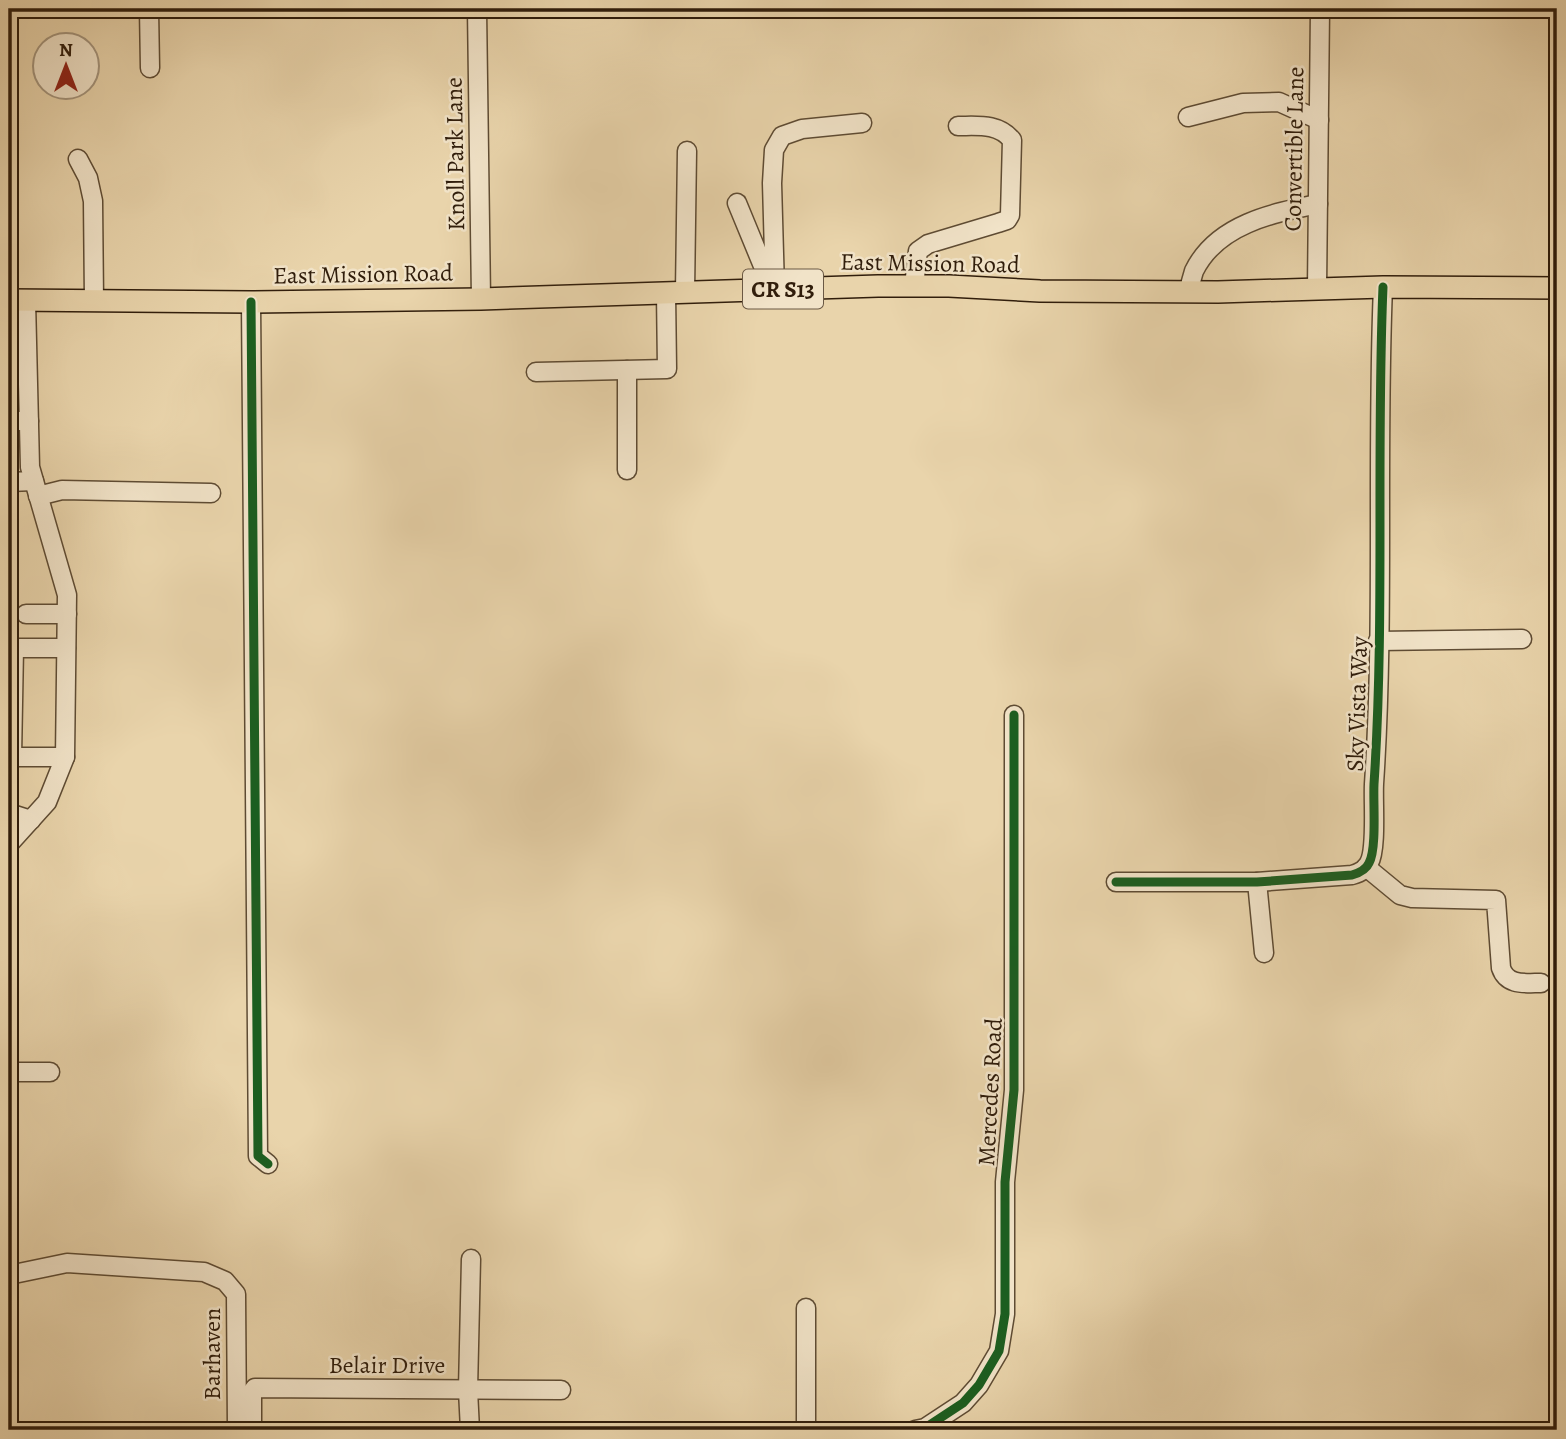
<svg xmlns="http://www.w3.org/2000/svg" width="1566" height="1439" viewBox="0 0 1566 1439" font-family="Alegreya,serif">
<rect width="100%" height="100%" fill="#e9d4ab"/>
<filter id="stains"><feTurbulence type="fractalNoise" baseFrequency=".00286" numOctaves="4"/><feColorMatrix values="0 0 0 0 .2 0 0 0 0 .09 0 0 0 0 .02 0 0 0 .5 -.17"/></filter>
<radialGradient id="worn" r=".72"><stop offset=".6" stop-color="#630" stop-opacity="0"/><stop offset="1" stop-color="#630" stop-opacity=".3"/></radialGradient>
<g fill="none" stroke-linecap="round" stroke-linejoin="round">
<defs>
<g id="minor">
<polyline points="149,9 150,68"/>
<polyline points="477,9 481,299"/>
<polyline points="1188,117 1243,103 1279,102 1319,120"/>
<polyline points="78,159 88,178 93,201 94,301"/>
<polyline points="737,203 763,266 766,282"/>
<path d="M914 286 918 251 928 244 998 223 1007 220 1010 215 1012 140C998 123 978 126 958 126"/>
<polyline points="775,289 772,183 774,150 782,136 802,129 862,123"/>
<polyline points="1317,289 1320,9"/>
<polyline points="685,292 687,151"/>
<path d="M1189 292C1190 285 1192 277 1194 271 1217 224 1273 213 1318 204"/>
<polyline points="251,302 258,1156 268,1164"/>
<polyline points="536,372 667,369 666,293"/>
<polyline points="9,421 29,421"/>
<polyline points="627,470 627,370"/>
<polyline points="9,482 34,481"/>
<polyline points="38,496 62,490 211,493"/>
<polyline points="26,614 67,614"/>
<polyline points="1378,641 1522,639"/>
<polyline points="9,648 66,648"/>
<polyline points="9,757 65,757"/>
<polyline points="12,757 14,648"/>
<polyline points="9,813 31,820"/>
<polyline points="9,844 47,802 65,757 67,595 30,467 26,301"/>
<path d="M1366 867 1400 895 1412 898 1496 900 1501 968C1507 986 1525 983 1541 983"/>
<path d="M1116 882H1257L1352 875C1359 873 1366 870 1369 863 1377 849 1373 802 1374 784 1385 619 1376 453 1383 287"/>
<polyline points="1257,882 1264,953"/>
<polyline points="9,1072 50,1072"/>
<polyline points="9,1275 67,1263 204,1272 225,1281 236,1294 237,1430"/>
<polyline points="806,1308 806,1430"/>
<polyline points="252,1430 252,1392 255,1388 561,1390"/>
<polyline points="470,1430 468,1390 471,1259"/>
<polyline points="915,1430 925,1428 963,1403 979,1385 999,1351 1005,1314 1005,1182 1014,1090 1014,715"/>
</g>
<polyline id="major" points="9,300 251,302 481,299 878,286 949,286 1040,291 1218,292 1383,287 1557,288"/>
</defs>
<use href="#minor" stroke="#5e4b33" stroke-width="21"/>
<use href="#major" stroke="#301d0b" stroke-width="24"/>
<use href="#minor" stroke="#f1e3c8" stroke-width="18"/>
<use href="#major" stroke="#e9d4ab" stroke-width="21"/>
<defs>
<g id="cycleway">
<polyline points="251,302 258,1156 268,1164"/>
<path d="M1116 882H1257L1352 875C1359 873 1366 870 1369 863 1377 849 1373 802 1374 784 1385 619 1376 453 1383 287"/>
<polyline points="915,1430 925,1428 963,1403 979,1385 999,1351 1005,1314 1005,1182 1014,1090 1014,715"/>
</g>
</defs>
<use href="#cycleway" stroke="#f1e3c8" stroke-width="13"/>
<use href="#cycleway" stroke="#1b5e20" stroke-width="9"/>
</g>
<g text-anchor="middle" stroke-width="5" stroke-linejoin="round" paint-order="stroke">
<rect fill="#f1e3c8" stroke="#6a5844" stroke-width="2" x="743" y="269.5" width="80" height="39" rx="5"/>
<g font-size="23" font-weight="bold" fill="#301d0b">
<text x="783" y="297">CR S13</text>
</g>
<g font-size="24" fill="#301d0b" stroke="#f1e3c8">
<text transform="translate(1294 149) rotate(-89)" y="8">Convertible Lane</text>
<text transform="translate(455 154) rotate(-91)" y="8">Knoll Park Lane</text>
<text transform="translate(930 263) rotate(1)" y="8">East Mission Road</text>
<text transform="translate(363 274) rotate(-1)" y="8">East Mission Road</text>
<text transform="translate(1357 704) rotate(-88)" y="8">Sky Vista Way</text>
<text transform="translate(990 1092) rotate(-87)" y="8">Mercedes Road</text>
<text transform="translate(212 1354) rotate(-90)" y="8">Barhaven</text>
<text x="387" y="1373">Belair Drive</text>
</g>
</g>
<rect width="1566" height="1439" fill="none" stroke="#e9d4ab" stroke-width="35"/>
<rect x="10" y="10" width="1545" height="1418" fill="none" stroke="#301d0b" stroke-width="3.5"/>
<rect x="18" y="18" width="1531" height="1404" fill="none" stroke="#301d0b" stroke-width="2"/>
<g transform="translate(66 66)"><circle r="33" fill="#f1e3c8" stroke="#a4947c" stroke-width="2"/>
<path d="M0-5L12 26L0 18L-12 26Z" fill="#8f2418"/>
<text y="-10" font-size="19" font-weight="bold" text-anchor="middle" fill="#301d0b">N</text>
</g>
<rect width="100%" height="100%" filter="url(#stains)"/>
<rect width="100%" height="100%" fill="url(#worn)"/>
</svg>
